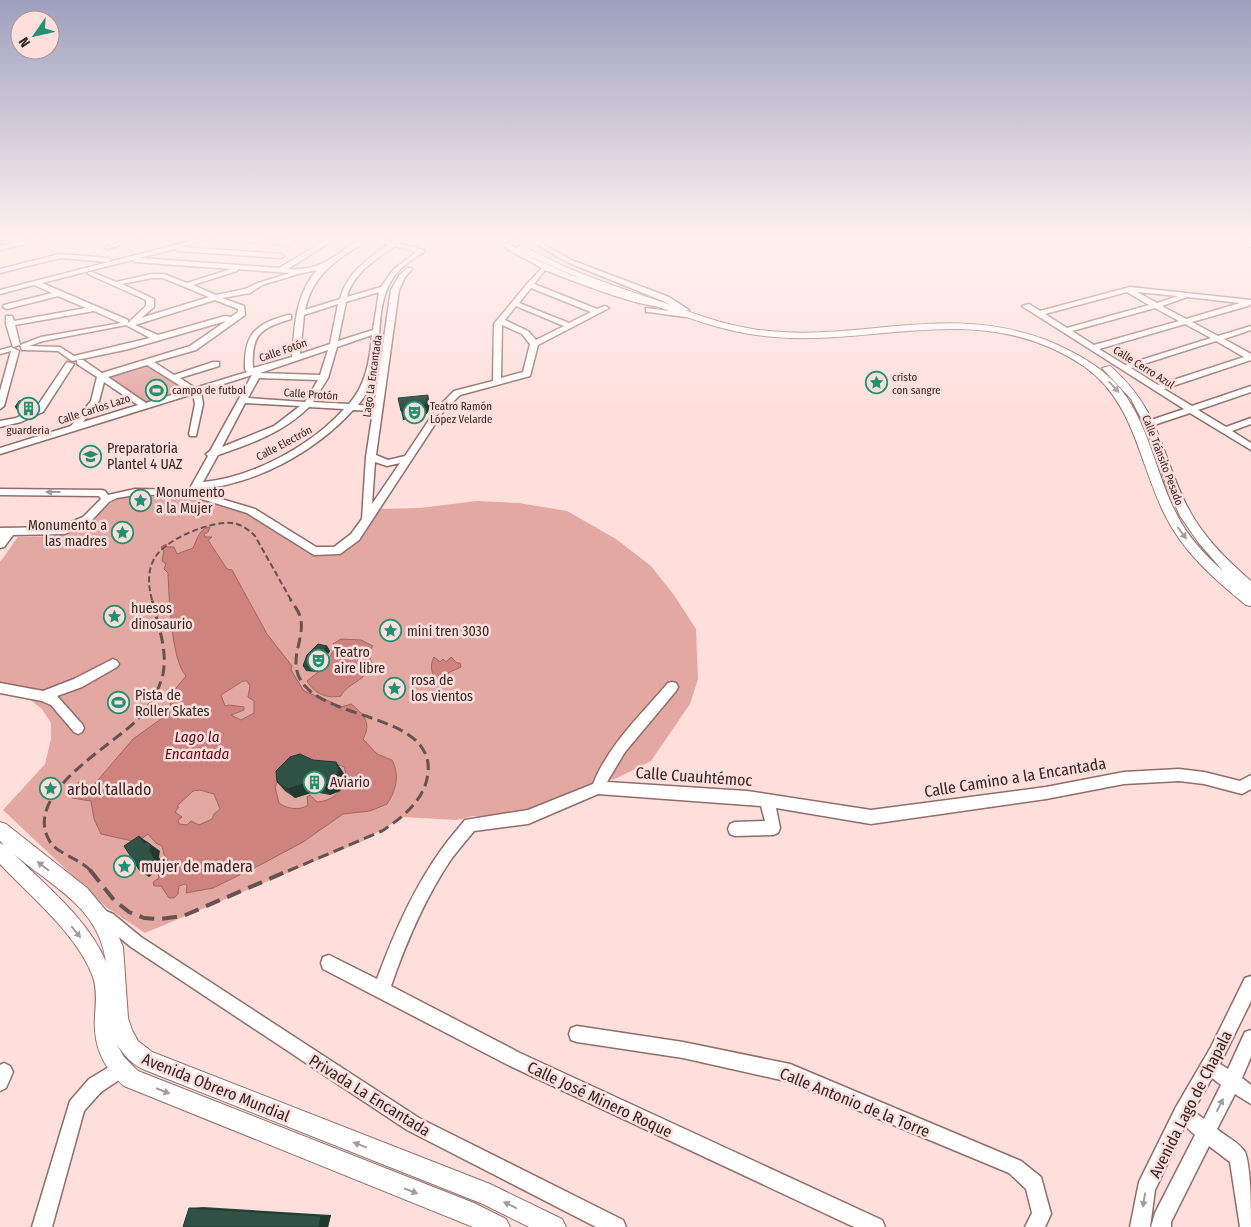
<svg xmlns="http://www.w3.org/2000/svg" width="1251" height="1227" viewBox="0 0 1251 1227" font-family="'Fira Sans Condensed',sans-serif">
<rect width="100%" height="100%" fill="#fedfdc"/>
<g fill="#e4a8a3">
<polygon points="143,364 187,390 145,403 103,375"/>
<path d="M125 496C161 497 216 497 247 514 269 526 289 541 310 553 349 560 359 538 379 509L420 508 477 501 519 503 567 511 616 539 651 566 674 595 696 629 698 679 690 704 651 761 617 778 581 788 523 811 489 818 473 816 457 820 403 817 363 841 145 933 106 907 3 810 45 764 51 739V723L42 709 15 688 0 683V562L18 537C40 536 65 538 84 526 99 515 107 502 125 496Z"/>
</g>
<g fill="#ce837e" stroke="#9f6663" fill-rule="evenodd">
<path d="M210 527 208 532 204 534 205 537H212L208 540 227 569 232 570 267 634 292 666 291 670 304 691 331 702 338 708 351 704C364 714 372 723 363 739L377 754 392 760C400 775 396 791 387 804L370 811 343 814 303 842 262 864 213 888 186 893 187 886 185 884 179 886 178 894 174 898H169L161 886H154L153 882 159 878 158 873 170 865 164 854 162 846 156 843 148 834 137 842 101 834 94 819 91 801 72 798 69 791 72 786 82 781 92 787 133 739 161 719 167 711 165 707 171 708 170 703 179 699 172 693 186 676C171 660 169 595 168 573L164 569 166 564 162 561 164 550 161 547 166 544 167 547H174L177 554 193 548C197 540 199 528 210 527ZM243 681H247L250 686 248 697 254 701V713L241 720 231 715 244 710V707L229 705 225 706 221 695ZM340 765 344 767C351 785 335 801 317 802L310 795 307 797 308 805C300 811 287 809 279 803L275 787 278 781ZM200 790 214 794 220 809 214 814 212 819 199 825 191 821 187 825 179 824 178 820 182 817 175 812 179 807 177 806 193 791Z"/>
<path d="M341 639 361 640 373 646 368 653 372 663C365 683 348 682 341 696 327 699 315 694 307 681L323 668 334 650 333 644Z"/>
<path d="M434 657 440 662 443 659 446 662 451 657 457 663H460L461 667 448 673 446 683C433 682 428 668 434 657Z"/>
</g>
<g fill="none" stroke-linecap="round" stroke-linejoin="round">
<polyline stroke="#d5bab7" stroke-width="9" stroke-dasharray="9 4.5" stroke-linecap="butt" points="505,237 520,248"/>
<defs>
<g id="minor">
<polygon points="1,237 10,237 0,241"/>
<polygon points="41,237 52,237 0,250 0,246"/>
<polygon points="137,237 146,237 108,249 105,247"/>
<path d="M206 237H216L181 247 281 254 284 256 281 258 178 251 175 249 139 258 279 268 331 237H338L288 269C323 271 333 256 361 238L360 237H370L393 242 400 237H407L399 244 424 250V252C411 260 397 269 390 283 370 320 390 368 358 405L374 406 391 290 399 276 407 268H411L412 269 405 277 399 290 376 455 388 460 405 456 437 408 454 391 493 381 494 324 527 284 542 268 509 250 491 237H520L505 242 532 258 571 275 650 302 665 305C652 313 563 277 545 270L534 284 597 309 605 306 609 308 538 345 530 376 460 395 443 412 359 540 340 554 314 555 247 513 192 496 178 495H135L117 498 109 502 91 521 65 534 13 535 4 547 0 548V528L60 527 83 517 101 499 99 496 0 495V489L102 490 105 491 108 495 135 489 189 490 208 456 206 454 210 451 252 375 201 391 203 404 196 436H190L189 434 195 404 193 394 0 454V448L71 426 91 401 97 377 77 364V360H83L102 373 190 346 226 321 129 349 72 361 58 351 25 350H22L20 345 41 337 121 323 94 311 15 325 20 345 13 347 6 324V316H12L14 321 86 308 58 296 7 309 3 307 4 305 52 293 34 285 0 294V290ZM367 240 388 245C367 259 346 274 340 299L305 310C313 273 337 260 367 240ZM395 246 416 252 393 270 381 287 347 297C353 273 376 259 395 246ZM132 260 135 262 231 269 187 283 164 274H152L116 282 92 272H88V274L146 300V306L128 323V320L42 283ZM238 269 290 273 258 283 245 289 216 295 193 285 237 271ZM317 270C295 295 295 325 292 357L253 368C251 335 260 328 291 319V315H288C255 324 244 334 245 369L247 372 195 388 180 378 219 366V362H213L174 375 154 362 196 350 245 315 244 306 222 298 250 293 262 285 298 274ZM152 278H163L209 297 141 318 154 307V299L122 284ZM531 288 591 312 569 323 519 303ZM379 292 373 330 338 341 346 302ZM215 300 238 309V312L231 317 225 316 158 335 135 325ZM338 304 330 344 300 354 304 315ZM516 306 564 326 536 340 528 331 505 320ZM126 325 150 338 74 356 60 347 29 346 43 341ZM502 325 522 334 530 344 523 372 501 378ZM372 335C370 360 366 385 349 404L313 402 328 378 337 347ZM328 350 320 375 260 373ZM147 365 187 390 146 403 108 377ZM259 378 318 380 305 402 248 398ZM104 382 138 405 83 422 99 401ZM245 403 300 406 274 426 222 447ZM309 407 344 409C312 445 252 478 203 482L218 455C251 444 284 432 309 407ZM353 410 373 411 366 457 362 519 351 534 334 547H316L255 509 198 492 200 489C256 484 315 452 353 410ZM375 462 387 466 400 463 372 504Z"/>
<polygon points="226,237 292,241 295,243 292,245 231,241"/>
<polygon points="524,237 531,237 571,260 669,297 689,310 682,312 663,301 567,262"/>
<polygon points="1245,240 1251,242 1251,247 1242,242"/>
<polygon points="60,254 108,258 111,260 108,262 60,258 0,273 0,269"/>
<path d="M1130 287 1251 300V304L1248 306 1192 322 1218 336 1251 326V330L1224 339 1251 354V360L1164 389 1192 406 1251 386V392L1198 410 1226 427 1251 418V424L1232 431 1251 443V450L1190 413 1154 425H1148V421L1184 409 1022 306 1029 304 1040 311ZM1127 292 1149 305 1067 328 1045 314ZM1137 292 1178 296 1157 303ZM1187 297 1240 303 1186 319 1162 306ZM1155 308 1179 321 1094 345 1072 331ZM1185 324 1211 338 1125 365 1099 349ZM1216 341 1244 357 1158 385 1131 368Z"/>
<polygon points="646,308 685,313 689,315 685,317 649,312 646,312"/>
<polygon points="11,347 19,351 4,406 0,409 0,391 11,351 0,354 0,350"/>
<polygon points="67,362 74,364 43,412 21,422 0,427 0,421 16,418 36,408"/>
<polygon points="113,659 117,661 119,664 117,667 82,687 57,696 82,724 84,728 82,732 78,734 74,732 51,705 42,701 0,693 0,683 43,691 74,679"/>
<path d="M672 682 676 683 678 687 676 691 625 752 607 782 747 791 871 810 1046 787 1124 772 1179 769 1204 772 1240 781 1251 775V789L1242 794 1204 784 1179 781 1124 784 1046 799 871 824 776 808 780 828 778 833 773 835 735 836 730 834 728 829 730 824 735 822 765 821 761 806 598 794 528 824 474 831C466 841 457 851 450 861 424 900 406 943 391 986L520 1053 882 1220 885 1227H854L508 1065 323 969 321 963 323 957 329 955 377 979C393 935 413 889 441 850 448 840 457 830 465 820L528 810 593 784C609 744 641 715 668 683Z"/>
<polygon points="101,909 113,914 141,937 419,1118 623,1220 626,1227 596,1227 407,1130 131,947 104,925 96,922 93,917 96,912"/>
<path d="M1251 976V1001L1220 1064 1228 1069 1245 1032 1251 1030V1057L1242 1078 1251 1085V1104L1235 1094 1217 1129C1225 1136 1240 1143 1245 1152 1251 1167 1251 1209 1251 1227H1240L1230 1162 1209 1146 1171 1222V1227H1151L1155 1213 1195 1135 1185 1126 1155 1190 1150 1227H1130L1139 1182 1176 1107 1211 1047 1245 978ZM1212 1078 1221 1085 1204 1119 1193 1111Z"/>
<polygon points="577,1026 683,1042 790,1064 1021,1161 1041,1177 1051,1214 1045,1227 1025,1227 1032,1213 1026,1189 1009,1173 790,1082 683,1058 577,1042 571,1040 569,1034 571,1028"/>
<polygon points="119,1061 125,1064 128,1070 125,1076 101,1092 84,1111 52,1227 32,1227 70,1101 89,1079"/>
<polygon points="4,1063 10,1066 13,1072 6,1088 0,1091 0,1065"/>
</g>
<g id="major">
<path d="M520 246C537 251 553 262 570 269 600 281 631 292 662 302 690 312 718 323 747 328 850 347 941 300 1046 340 1068 349 1090 360 1108 376 1148 411 1153 470 1177 515 1188 537 1205 555 1223 571L1198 542 1180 516 1166 484 1147 430 1131 399 1102 368 1110 366C1165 414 1160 459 1192 515 1207 541 1229 562 1251 581V606L1246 605C1214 579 1182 551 1164 513 1139 462 1134 402 1085 367 982 296 875 349 764 336 725 332 689 318 653 305 607 289 561 272 517 250L516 248Z"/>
<path d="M0 822 6 824 87 888 109 914 123 947 128 1018 132 1030 138 1041 152 1052 490 1184 562 1219 566 1227H529L483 1204 145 1070C132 1065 124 1055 116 1043L124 1057 138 1071 474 1203 506 1219 510 1227H473L124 1086C102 1066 93 1045 95 1015 96 1003 97 989 93 977 78 935 30 896 0 864V843L4 845 0 841ZM14 854C52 887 99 907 106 962 88 919 46 886 14 854Z"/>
</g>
</defs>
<use href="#minor" stroke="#906d6b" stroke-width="3"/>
<use href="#major" stroke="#906d6b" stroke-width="2"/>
<use href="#minor" fill="#fff" fill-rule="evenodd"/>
<use href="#major" fill="#fff" fill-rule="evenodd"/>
<path stroke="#655251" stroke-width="2" stroke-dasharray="6 3" stroke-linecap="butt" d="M152 600C148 585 147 569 156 556 168 538 211 521 232 523 241 524 249 530 255 536L291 600"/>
<g stroke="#655251" stroke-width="3" stroke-dasharray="11 5.5" stroke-linecap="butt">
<path d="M91 871C79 858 55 853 49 840 23 793 112 746 137 720 149 707 159 691 163 674 168 648 157 624 152 599"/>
<path d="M288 871 382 831C403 817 425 800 428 773 434 716 334 720 305 686 284 662 307 640 300 616 298 610 293 604 290 599"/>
</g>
<polyline stroke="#655251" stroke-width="4" stroke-dasharray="15 8" stroke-linecap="butt" points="90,870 114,900 129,912 144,918 160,919 183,916 290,870"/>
</g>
<g fill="#29463b">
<polygon points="428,395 430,404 428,412 423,418 403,420 401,411"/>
<polygon points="327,646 330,651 316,672 306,671 303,666"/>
<polygon points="336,762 343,772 346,780 340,791 330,795 314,792 295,798 285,791 277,782"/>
<polygon points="203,1207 331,1215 328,1227 183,1227 189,1208"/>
</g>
<g fill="#223930">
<polygon points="428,395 430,404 428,412 423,418 421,410"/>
<polygon points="32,398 37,404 35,407 19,413 15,407"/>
<polygon points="327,646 330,651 316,672 313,666"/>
<polygon points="336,762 343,772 346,780 340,791 330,795 323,786"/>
<polygon points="307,783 314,792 295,798 287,789"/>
<polygon points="139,836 160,851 159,857 164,866 149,877 140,871 144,843"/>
<polygon points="331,1215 328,1227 319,1227 321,1216"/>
</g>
<g fill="#305145" stroke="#223930">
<polygon points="428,395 426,403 421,410 401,411 398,398"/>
<polygon points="32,398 30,401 15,407 19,401"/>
<polygon points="318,644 327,646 313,666 303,666 307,655"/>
<polygon points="300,754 313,760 336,762 339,770 333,782 323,786 307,783 287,789 277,782 276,771 290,757"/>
<polygon points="139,836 144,843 147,842 151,845 150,851 155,860 140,871 124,846"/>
<polygon points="189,1208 321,1216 319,1227 183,1227"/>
</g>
<defs><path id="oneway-solid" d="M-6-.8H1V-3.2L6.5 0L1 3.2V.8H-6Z" transform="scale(1.25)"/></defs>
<g fill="#a39c9c">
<use href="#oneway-solid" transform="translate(1114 387) rotate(47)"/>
<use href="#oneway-solid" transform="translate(53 492) rotate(180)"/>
<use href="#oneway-solid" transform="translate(1182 533) rotate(53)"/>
<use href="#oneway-solid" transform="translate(43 866) rotate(-142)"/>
<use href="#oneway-solid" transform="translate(76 932) rotate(51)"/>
<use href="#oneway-solid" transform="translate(163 1091) rotate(22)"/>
<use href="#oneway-solid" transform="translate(1220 1105) rotate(-64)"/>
<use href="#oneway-solid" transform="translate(360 1145) rotate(-159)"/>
<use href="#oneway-solid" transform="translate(411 1191) rotate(21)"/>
<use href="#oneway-solid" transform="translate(1144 1200) rotate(99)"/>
<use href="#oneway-solid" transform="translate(510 1205) rotate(-154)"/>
</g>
<linearGradient id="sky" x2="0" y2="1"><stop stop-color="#9da0be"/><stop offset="0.58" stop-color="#fff1ef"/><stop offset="1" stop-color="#fff1ef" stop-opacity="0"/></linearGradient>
<rect width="1251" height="409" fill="url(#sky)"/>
<defs>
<symbol id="sight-ring" viewBox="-11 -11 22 22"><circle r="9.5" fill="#fedfdc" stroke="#209071" stroke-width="1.5"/><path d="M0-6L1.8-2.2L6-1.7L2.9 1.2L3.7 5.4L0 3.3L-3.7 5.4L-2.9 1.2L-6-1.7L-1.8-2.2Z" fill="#209071"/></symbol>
<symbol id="stadium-ring" viewBox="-11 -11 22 22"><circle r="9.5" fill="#fedfdc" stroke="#209071" stroke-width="1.5"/><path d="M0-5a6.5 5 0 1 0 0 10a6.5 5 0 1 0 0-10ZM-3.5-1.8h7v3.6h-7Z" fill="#209071"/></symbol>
<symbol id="building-ring" viewBox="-11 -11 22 22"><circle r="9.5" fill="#fedfdc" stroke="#209071" stroke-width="1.5"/><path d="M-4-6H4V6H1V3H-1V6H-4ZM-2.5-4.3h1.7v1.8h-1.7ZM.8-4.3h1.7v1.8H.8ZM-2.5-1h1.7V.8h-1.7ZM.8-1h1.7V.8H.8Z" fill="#209071"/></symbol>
<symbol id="theatre-ring" viewBox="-11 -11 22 22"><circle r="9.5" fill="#fedfdc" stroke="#209071" stroke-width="1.5"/><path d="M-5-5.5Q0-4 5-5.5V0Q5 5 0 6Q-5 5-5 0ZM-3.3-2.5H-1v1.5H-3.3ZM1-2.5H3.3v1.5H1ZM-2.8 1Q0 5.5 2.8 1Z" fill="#209071"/></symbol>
<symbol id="school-ring" viewBox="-11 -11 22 22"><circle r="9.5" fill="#fedfdc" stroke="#209071" stroke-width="1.5"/><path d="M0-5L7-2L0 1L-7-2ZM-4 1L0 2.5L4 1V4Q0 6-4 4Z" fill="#209071"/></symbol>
</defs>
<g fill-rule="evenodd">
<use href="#sight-ring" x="864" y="370" width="25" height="25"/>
<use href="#stadium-ring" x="144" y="378" width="25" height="25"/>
<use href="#building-ring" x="16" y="396" width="25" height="25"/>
<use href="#theatre-ring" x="402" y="400" width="25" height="25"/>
<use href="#school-ring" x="78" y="444" width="25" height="25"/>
<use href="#sight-ring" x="128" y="488" width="25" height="25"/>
<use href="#sight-ring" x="110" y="520" width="25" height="25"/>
<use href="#sight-ring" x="102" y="604" width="25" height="25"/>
<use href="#sight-ring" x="378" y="618" width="25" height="25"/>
<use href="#theatre-ring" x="306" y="648" width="25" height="25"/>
<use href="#sight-ring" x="382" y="676" width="25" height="25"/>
<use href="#stadium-ring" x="106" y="690" width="25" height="25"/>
<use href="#building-ring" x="302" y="770" width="25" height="25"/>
<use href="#sight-ring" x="38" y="776" width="25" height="25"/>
<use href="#sight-ring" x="112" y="854" width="25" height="25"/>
</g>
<g text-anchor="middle" stroke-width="5" stroke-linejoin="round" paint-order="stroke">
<g font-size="11" fill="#322423" stroke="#fedfdc">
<text transform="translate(283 350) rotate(-19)" y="4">Calle Fotón</text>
<text transform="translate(1144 367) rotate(32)" y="4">Calle Cerro Azul</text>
<text transform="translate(372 376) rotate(-82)" y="4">Lago La Encantada</text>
<text transform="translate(311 394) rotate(4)" y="4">Calle Protón</text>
<text transform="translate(94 409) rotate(-18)" y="4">Calle Carlos Lazo</text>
<text transform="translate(284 443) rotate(-28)" y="4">Calle Electrón</text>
<text transform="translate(1163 460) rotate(69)" y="4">Calle Tránsito Pesado</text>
</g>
<g font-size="11" fill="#322423" stroke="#fedfdc" text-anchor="start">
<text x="892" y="381">cristo<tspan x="892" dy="13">con sangre</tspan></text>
<text x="172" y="394">campo de futbol</text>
<text x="430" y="410">Teatro Ramón<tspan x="430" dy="13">López Velarde</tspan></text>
<text x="28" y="434" text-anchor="middle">guarderia</text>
</g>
<g font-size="14" fill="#322423" stroke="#fedfdc" text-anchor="start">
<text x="107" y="453">Preparatoria<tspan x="107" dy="16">Plantel 4 UAZ</tspan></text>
<text x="156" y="497">Monumento<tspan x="156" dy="16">a la Mujer</tspan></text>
<text x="107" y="530" text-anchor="end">Monumento a<tspan x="107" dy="16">las madres</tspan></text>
<text x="131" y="613">huesos<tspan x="131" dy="16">dinosaurio</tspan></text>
<text x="407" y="636">mini tren 3030</text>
<text x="334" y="657">Teatro<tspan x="334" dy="16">aire libre</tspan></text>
<text x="411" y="685">rosa de<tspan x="411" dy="16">los vientos</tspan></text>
<text x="135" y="700">Pista de<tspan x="135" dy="16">Roller Skates</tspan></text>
<text x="330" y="787">Aviario</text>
</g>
<g font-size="15" font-style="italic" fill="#5f000c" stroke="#fedfdc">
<text x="197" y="742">Lago la<tspan x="197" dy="17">Encantada</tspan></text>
</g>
<g font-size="16" fill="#322423" stroke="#fedfdc">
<text transform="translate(694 776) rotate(4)" y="6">Calle Cuauhtémoc</text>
<text transform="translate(1015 777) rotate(-9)" y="6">Calle Camino a la Encantada</text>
<text transform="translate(216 1087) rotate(22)" y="6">Avenida Obrero Mundial</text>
<text transform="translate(370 1095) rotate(32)" y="6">Privada La Encantada</text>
<text transform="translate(600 1099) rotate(25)" y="6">Calle José Minero Roque</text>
<text transform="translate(855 1102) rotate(22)" y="6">Calle Antonio de la Torre</text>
<text transform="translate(1190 1104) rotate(-63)" y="6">Avenida Lago de Chapala</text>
</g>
<g font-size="16" fill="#322423" stroke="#fedfdc" text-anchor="start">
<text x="67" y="795">arbol tallado</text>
<text x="141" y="872">mujer de madera</text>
</g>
</g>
<g transform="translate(35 35) rotate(236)"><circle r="24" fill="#fedfdc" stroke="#ac9492"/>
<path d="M0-4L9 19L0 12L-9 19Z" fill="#209071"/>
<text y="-8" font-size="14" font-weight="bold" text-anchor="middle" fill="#322423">N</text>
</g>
</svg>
